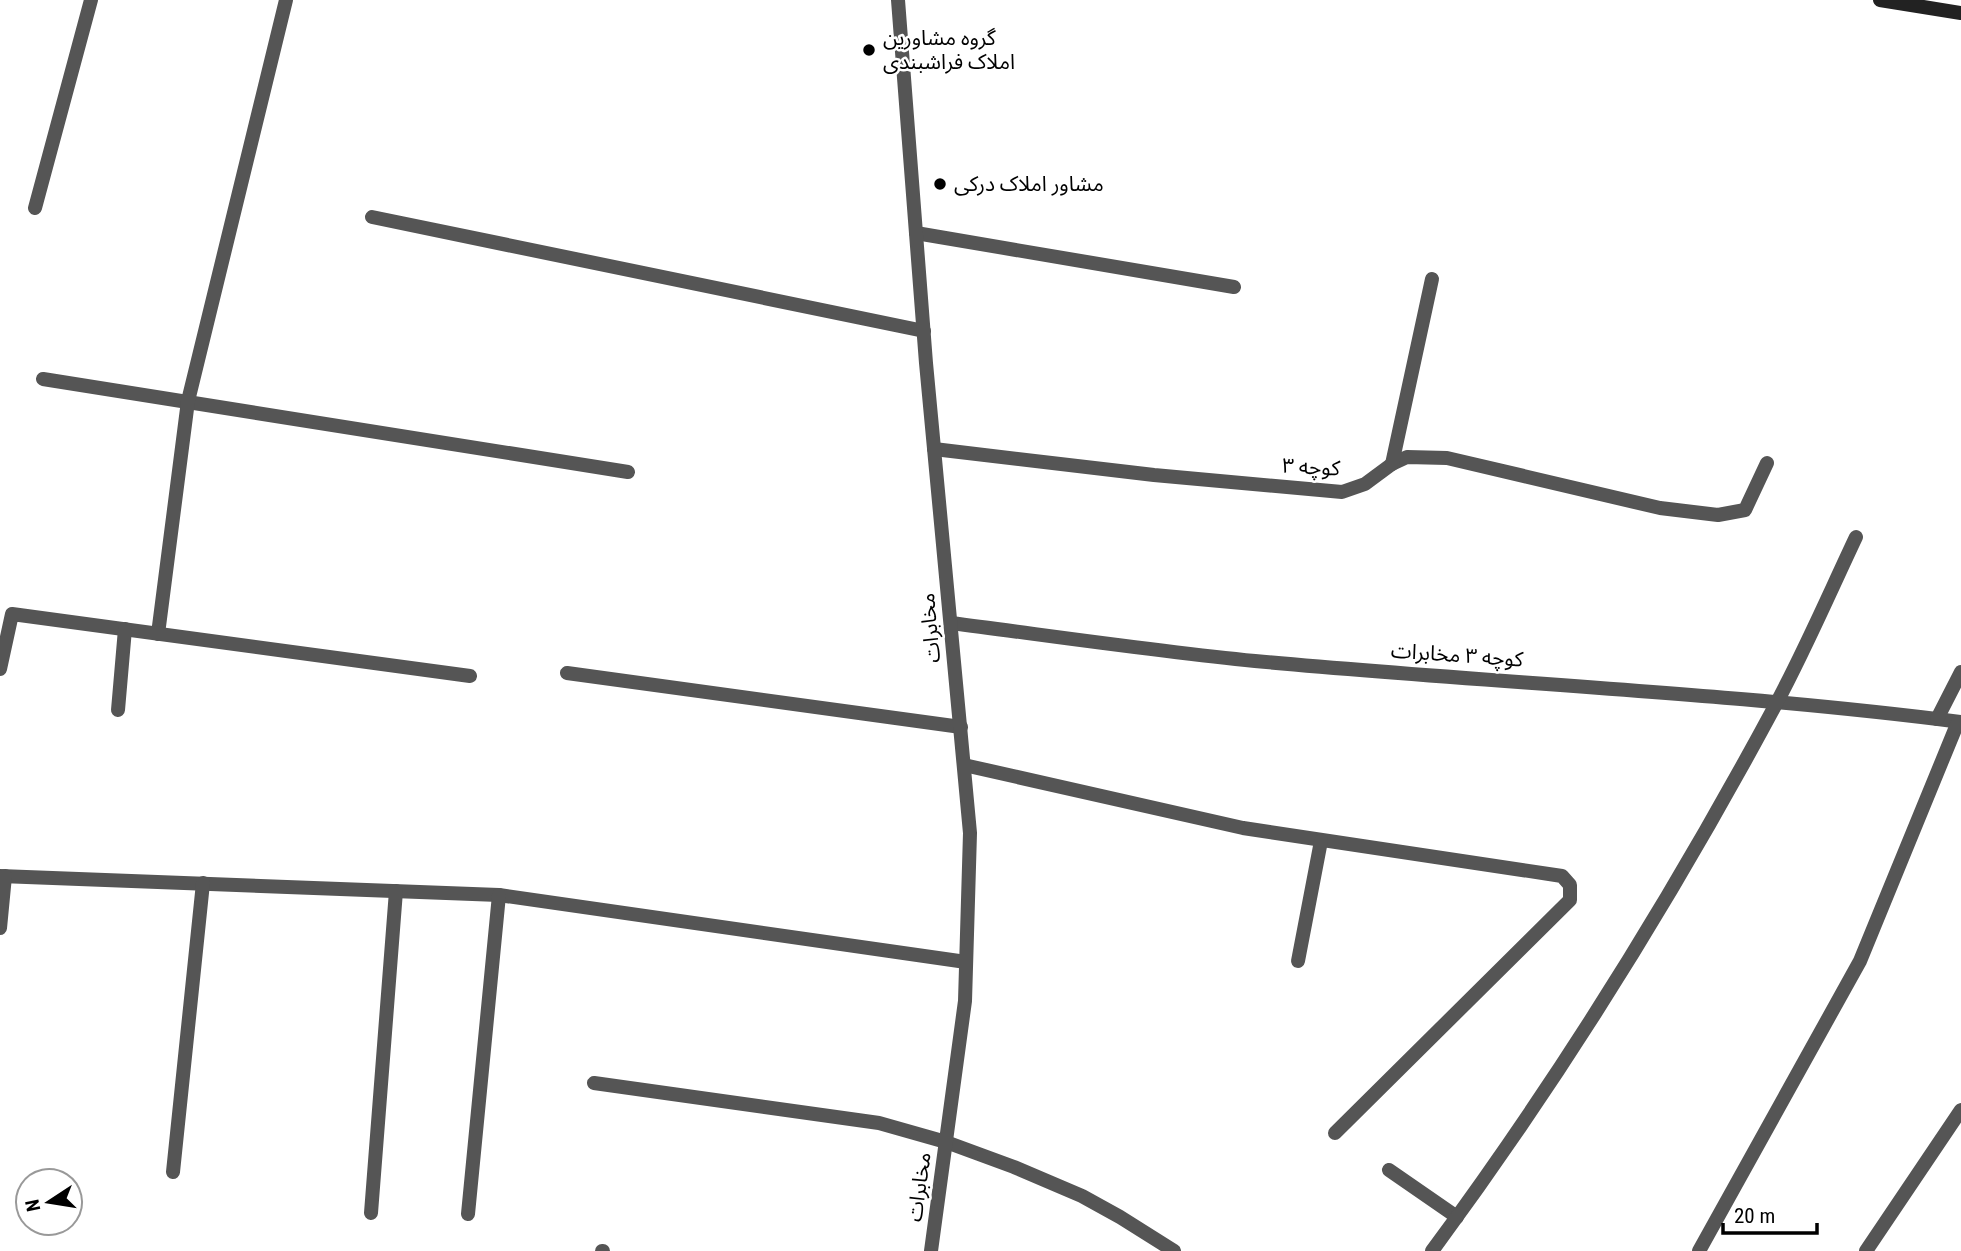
<svg xmlns="http://www.w3.org/2000/svg" width="1961" height="1251" viewBox="0 0 1961 1251" font-family="'Roboto Condensed','Noto Sans Arabic',sans-serif">
<rect width="100%" height="100%" fill="#fff"/>
<g fill="none" stroke-linecap="round" stroke-linejoin="round">
<g stroke="#555" stroke-width="14">
<polyline points="35,208 91,0"/>
<polyline points="372,217 924,331"/>
<polyline points="916,233 1234,287"/>
<polyline points="43,379 628,472"/>
<polyline points="934,449 1154,475 1342,492 1365,484 1392,464 1407,457 1447,458 1660,508 1718,515 1745,510 1767,463"/>
<polyline points="1392,464 1432,279"/>
<path d="M951 623C1052 636 1154 651 1255 661 1490 683 1727 692 1961 722"/>
<polyline points="158,634 188,401 286,0"/>
<polyline points="0,669 12,614 470,676"/>
<polyline points="567,673 961,727"/>
<polyline points="118,710 125,629"/>
<polyline points="1937,719 1961,672"/>
<polyline points="964,765 1243,828 1562,876 1570,885 1570,900 1335,1133"/>
<polyline points="0,876 499,895 966,962"/>
<polyline points="0,928 5,876"/>
<polyline points="1298,961 1321,841"/>
<polyline points="594,1083 879,1123 946,1142 1014,1167 1082,1196 1120,1217 1174,1251"/>
<polyline points="1389,1170 1457,1217"/>
<polyline points="173,1172 203,883"/>
<polyline points="371,1213 396,891"/>
<polyline points="468,1214 499,895"/>
<polyline points="602,1251 603,1251"/>
<path d="M1432 1251C1560 1078 1674 894 1776 704 1805 650 1830 592 1856 537"/>
<polyline points="1699,1251 1860,961 1958,722"/>
<polyline points="1866,1251 1961,1110"/>
</g>
<polyline stroke="#555" stroke-width="14" points="898,0 926,363 970,833 965,1001 931,1251"/>
<polyline stroke="#222" stroke-width="14" points="1880,0 1961,13"/>
</g>
<g fill="#000" stroke="#fff" stroke-width="2.5">
<circle cx="869" cy="50" r="7"/>
<circle cx="940" cy="184" r="7"/>
</g>
<g text-anchor="middle" stroke-width="5" stroke-linejoin="round" paint-order="stroke">
<g font-size="21" fill="#000" stroke="#fff" text-anchor="start">
<text x="883" y="45">گروه مشاورین<tspan x="883" dy="24">املاک فراشبندی</tspan></text>
<text x="954" y="191">مشاور املاک درکی</text>
</g>
<g font-size="21" fill="#000" stroke="#fff">
<text transform="translate(1311 467) rotate(3)" y="7">کوچه ۳</text>
<text transform="translate(930 628) rotate(-95)" y="7">مخابرات</text>
<text transform="translate(1457 655) rotate(4)" y="7">کوچه ۳ مخابرات</text>
<text transform="translate(919 1187) rotate(-82)" y="7">مخابرات</text>
</g>
</g>
<g transform="translate(49 1202) rotate(258)"><circle r="33" fill="#ffffff" stroke="#999999" stroke-width="2"/>
<path d="M0-5L12 26L0 18L-12 26Z" fill="#000000"/>
<text y="-10" font-size="19" font-weight="bold" text-anchor="middle" fill="#000000">N</text>
</g>
<path d="M1723 1223v10h94v-10" fill="none" stroke="#000000" stroke-width="3.5"/>
<text x="1734" y="1223" font-size="21" fill="#000000" stroke="#ffffff" stroke-width="5" paint-order="stroke">20 m</text>
</svg>
